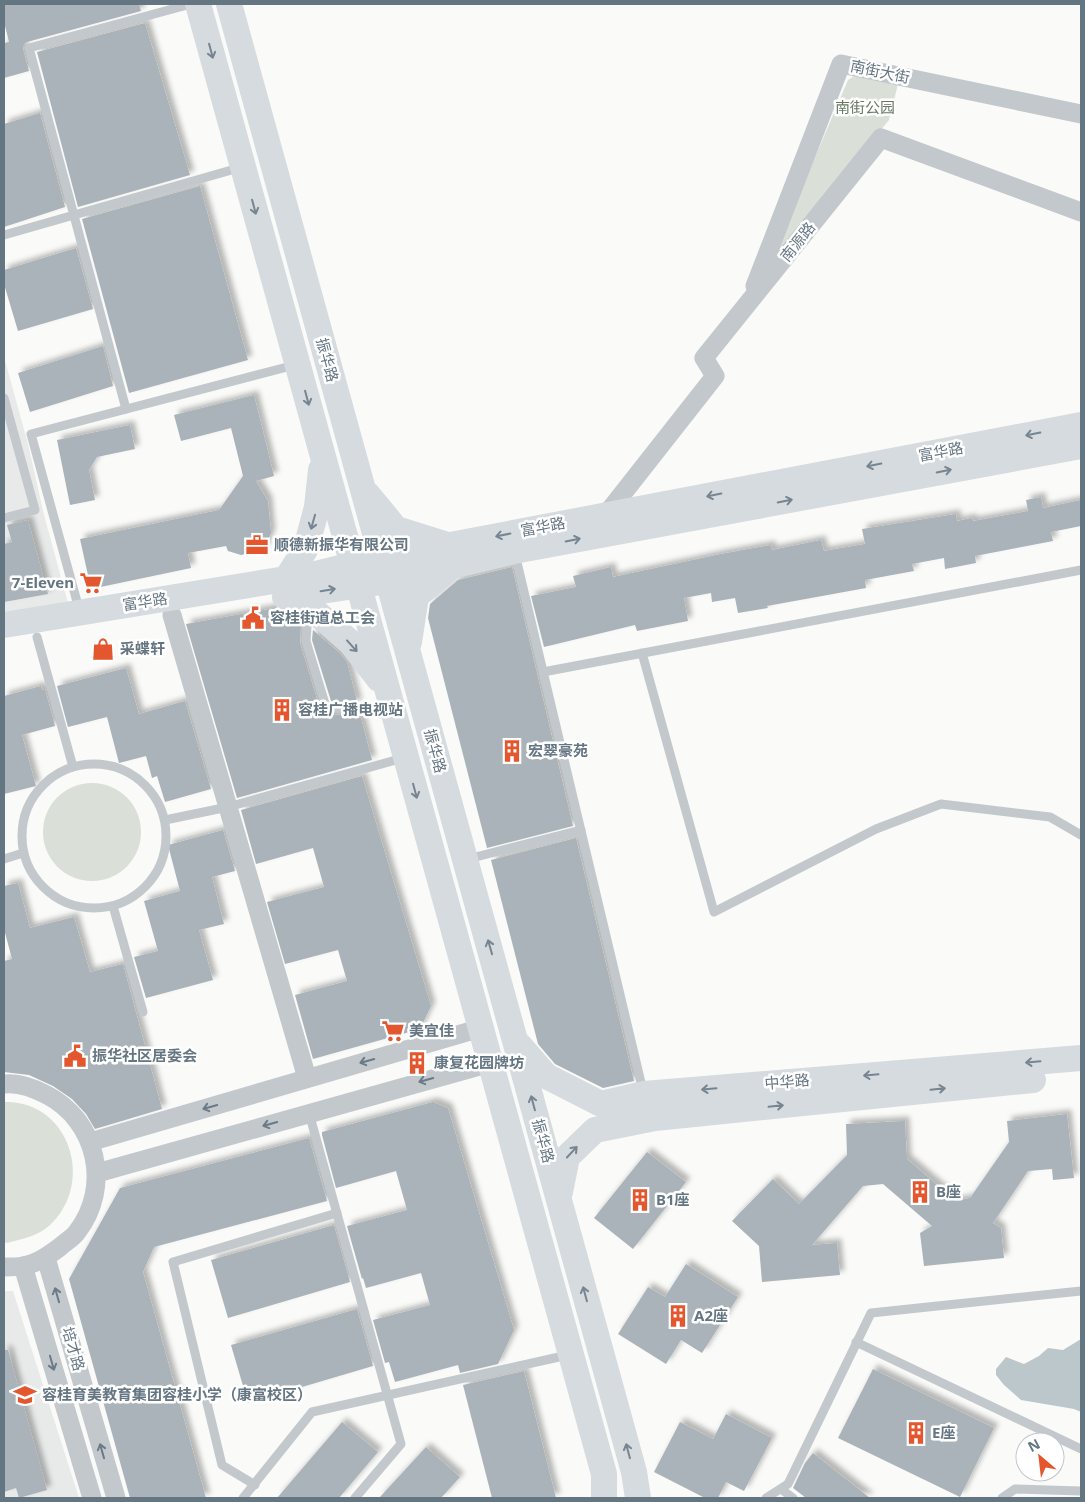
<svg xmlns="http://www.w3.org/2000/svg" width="1085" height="1502" viewBox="0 0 1085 1502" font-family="'Noto Sans','Noto Sans SC',sans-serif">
<defs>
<filter id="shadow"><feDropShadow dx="4.5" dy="-4.5" stdDeviation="2.5" flood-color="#0004"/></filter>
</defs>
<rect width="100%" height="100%" fill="#fafaf8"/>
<g fill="#e8e9e9">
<polygon points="4,357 28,444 44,515 68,603 4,614"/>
<polygon points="4,1291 13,1291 79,1498 4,1498"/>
</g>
<g fill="#dadfd7">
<polygon points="859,73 898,84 889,120 769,265 848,80"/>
<circle cx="92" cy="832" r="49"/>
<path d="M4 1102C69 1100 96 1182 50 1225 38 1236 22 1239 7 1243L4 1242Z"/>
</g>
<polygon fill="#bbc7cb" points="1081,1339 1081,1412 1074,1409 1021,1400 1004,1385 996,1375 996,1369 1006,1357 1024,1364 1039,1356 1048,1348 1063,1350"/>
<g fill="#aab3b9" filter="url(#shadow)">
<polygon points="10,4 139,4 141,11 27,42 24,44 23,49 29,71 4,78 4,43 9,42 4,22 4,5"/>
<polygon points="145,23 190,175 78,207 37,52"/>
<polygon points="40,113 65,207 4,227 4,124"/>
<polygon points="200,186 248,360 129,393 82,219"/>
<polygon points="76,248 93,309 18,331 4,284 4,270"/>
<polygon points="103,346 113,386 30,412 18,373"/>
<polygon points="254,395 274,476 256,481 268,501 271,533 264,550 241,555 228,551 226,546 188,553 191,568 91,589 80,539 219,510 243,476 231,428 181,441 174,415"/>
<polygon points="130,425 135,449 97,457 89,470 95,500 70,505 57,440"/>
<polygon points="1041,497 1043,508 1081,500 1081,526 1051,532 1053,541 975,556 976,563 945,569 944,558 912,564 914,571 865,580 866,588 767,606 768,608 738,613 735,598 712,602 711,593 684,598 688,621 637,631 635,625 544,647 531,596 576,587 573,576 611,567 613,577 721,554 771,545 772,550 821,540 824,551 865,544 862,529 956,514 957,521 972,518 973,521 1028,511 1026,500"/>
<polygon points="28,520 48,594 4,602 4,544 12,542 7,525"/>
<polygon points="512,567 573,826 487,848 428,618 430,604 458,580"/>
<polygon points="275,608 301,622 300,643 320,709 325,713 361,718 372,760 237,798 186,624"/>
<polygon points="313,630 340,653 347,662 358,705 331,701 312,640"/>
<polygon points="126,668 139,714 185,701 211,789 165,802 157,776 152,778 146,756 119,763 107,717 68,727 57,686"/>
<polygon points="41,686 42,690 45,689 55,726 22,735 36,786 4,794 4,696"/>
<polygon points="362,776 431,1006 420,1029 313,1059 295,995 347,981 338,950 285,964 267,902 324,887 313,848 256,864 241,810"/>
<polygon points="223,830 235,871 212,877 224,924 199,930 213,980 146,998 134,957 158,951 144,901 180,891 168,845"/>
<polygon points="576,838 634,1081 603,1088 555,1064 538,1044 491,860"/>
<polygon points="18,883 30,928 74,917 90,972 123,964 162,1109 95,1129 86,1114 72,1099 53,1086 29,1075 4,1072 4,961 12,959 4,929 4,886"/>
<polygon points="433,1102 448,1108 514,1330 498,1364 460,1373 458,1365 395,1382 389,1362 385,1363 373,1320 430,1305 421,1273 366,1288 363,1278 362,1279 347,1226 407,1210 396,1171 336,1188 322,1135 322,1132"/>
<polygon points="1067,1114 1074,1178 1053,1180 1052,1169 1028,1171 993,1223 1001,1228 1004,1258 924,1266 920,1233 932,1226 883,1184 863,1186 812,1245 837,1243 840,1275 762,1282 759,1246 732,1221 773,1179 799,1204 847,1155 846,1124 905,1121 907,1159 956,1201 970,1198 1009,1142 1007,1121"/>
<polygon points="309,1138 327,1201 154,1247 143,1272 206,1498 130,1498 69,1279 120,1188"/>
<polygon points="647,1152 686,1182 633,1249 594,1218"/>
<polygon points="334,1225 350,1282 228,1318 211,1260"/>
<polygon points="686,1264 738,1297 702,1353 681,1340 666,1364 618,1334 648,1287 665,1297"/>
<polygon points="357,1309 373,1366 248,1403 231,1345"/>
<polygon points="4,1350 8,1350 47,1490 19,1498 16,1488 4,1492"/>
<polygon points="873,1369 994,1428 960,1497 838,1438"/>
<polygon points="524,1371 556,1498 492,1498 463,1385"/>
<polygon points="726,1414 772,1438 744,1491 726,1482 718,1498 705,1498 654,1472 680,1422 713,1439"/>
<polygon points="342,1422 378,1452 339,1498 277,1498"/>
<polygon points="426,1447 460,1477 441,1498 379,1498"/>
<polygon points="813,1453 870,1498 806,1498 793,1488 805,1463"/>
</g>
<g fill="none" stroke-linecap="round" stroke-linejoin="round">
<g stroke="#c3c8cc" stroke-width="9">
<polyline points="4,235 242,167"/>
<polyline points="4,398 35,510 4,518"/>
<polyline points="126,409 29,48 191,4"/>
<polyline points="515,554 643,1091"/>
<polyline points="79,609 31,434 295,365"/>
<polyline points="308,612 306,641 326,707 392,715"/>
<polyline points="37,637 73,767"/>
<polyline points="642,653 714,912 876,829 941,804 1050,817 1081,835"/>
<polyline points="543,672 1081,570"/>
<circle cx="94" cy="836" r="72"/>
<polyline points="165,820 228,807 403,758"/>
<polyline points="4,859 23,853"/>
<polyline points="468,859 581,830"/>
<polyline points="113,906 143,1012"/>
<polyline points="309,1113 401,1444 355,1498"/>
<polyline points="856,1342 1081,1449"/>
<polyline points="255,1485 222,1465 173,1262 337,1213"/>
<polyline points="781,1489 793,1498"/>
<polyline points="243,1498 312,1412 568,1355"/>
<polyline points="766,1498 788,1484 871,1313 1081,1291"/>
<polyline points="1002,1498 1015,1489 1081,1491"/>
</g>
<g stroke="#c3c8cc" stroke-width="19">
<polyline points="755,286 841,64 1081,114"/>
<polyline points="605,516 715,376 704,358 881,138 1081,212"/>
<polyline points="172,615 307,1078"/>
<path d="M4 1084C19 1082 34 1088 47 1095 97 1121 112 1187 77 1232 73 1238 65 1242 60 1247 49 1255 37 1264 23 1266 17 1267 10 1267 4 1267"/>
<polyline points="90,1142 481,1028"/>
<polyline points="97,1173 490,1063"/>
<polyline points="46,1258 116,1498"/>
<polyline points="23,1266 92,1498"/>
</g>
<g stroke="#d6dbdf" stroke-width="26">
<polyline points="198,4 604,1474 604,1498"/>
<polyline points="229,4 634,1472 638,1498"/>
<polyline points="368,495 396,529 444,544"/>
<polyline points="287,578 306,548 317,507 321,470"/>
<polyline points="288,596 388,581 514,551 1081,446"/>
<polyline points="285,597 318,614 351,643 379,679"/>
<polyline points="4,625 316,574 382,558 1081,425"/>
<polyline points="409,642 416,596 446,571"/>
<polyline points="520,1046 546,1076 601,1104 644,1094 1081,1058"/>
<polyline points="560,1192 567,1157 595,1130 655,1118 1033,1080"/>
</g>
</g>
<defs><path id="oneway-shaft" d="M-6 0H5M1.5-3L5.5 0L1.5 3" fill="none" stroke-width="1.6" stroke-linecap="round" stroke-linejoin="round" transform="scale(1.25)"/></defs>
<g stroke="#768591">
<use href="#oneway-shaft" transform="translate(211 51) rotate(75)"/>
<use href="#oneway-shaft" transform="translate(254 207) rotate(75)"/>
<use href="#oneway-shaft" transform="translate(307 398) rotate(75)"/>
<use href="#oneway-shaft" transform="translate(1033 434) rotate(169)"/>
<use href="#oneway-shaft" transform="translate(874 465) rotate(169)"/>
<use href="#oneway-shaft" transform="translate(944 471) rotate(-11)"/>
<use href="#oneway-shaft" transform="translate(714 495) rotate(169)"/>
<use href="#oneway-shaft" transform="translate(785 501) rotate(-11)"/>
<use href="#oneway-shaft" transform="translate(313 522) rotate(106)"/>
<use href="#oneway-shaft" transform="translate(503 535) rotate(169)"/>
<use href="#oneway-shaft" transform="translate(573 540) rotate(-11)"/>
<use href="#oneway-shaft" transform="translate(328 590) rotate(-9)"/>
<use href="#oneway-shaft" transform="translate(352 646) rotate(48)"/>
<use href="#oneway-shaft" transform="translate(415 791) rotate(75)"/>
<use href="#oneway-shaft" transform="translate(490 947) rotate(-106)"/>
<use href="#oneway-shaft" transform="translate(1033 1062) rotate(175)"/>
<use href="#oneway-shaft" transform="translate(871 1075) rotate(175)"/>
<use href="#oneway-shaft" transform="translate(709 1089) rotate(175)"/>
<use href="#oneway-shaft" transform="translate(938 1089) rotate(-6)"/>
<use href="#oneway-shaft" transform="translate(533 1103) rotate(-105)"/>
<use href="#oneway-shaft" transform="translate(776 1106) rotate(-6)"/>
<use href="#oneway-shaft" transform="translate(572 1152) rotate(-47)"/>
<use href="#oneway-shaft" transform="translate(585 1294) rotate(-105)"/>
<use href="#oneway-shaft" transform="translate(628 1451) rotate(-105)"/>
</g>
<g stroke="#6a7a87">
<use href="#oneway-shaft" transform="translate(367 1061) rotate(164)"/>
<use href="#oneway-shaft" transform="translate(426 1080) rotate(164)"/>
<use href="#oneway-shaft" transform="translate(210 1107) rotate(164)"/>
<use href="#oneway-shaft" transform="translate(270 1124) rotate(164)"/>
<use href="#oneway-shaft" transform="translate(57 1295) rotate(-106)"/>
<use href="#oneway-shaft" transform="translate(52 1363) rotate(74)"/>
<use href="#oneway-shaft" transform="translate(102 1451) rotate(-106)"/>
</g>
<defs>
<symbol id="office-bare" viewBox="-9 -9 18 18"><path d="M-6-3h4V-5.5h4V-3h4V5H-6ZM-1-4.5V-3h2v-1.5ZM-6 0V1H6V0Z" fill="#e4572e" stroke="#fff" stroke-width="2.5" paint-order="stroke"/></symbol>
<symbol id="supermarket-bare" viewBox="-9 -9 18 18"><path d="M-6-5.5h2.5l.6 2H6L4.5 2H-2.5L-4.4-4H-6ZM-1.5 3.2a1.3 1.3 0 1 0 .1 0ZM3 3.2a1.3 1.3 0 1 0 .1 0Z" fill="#e4572e" stroke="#fff" stroke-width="2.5" paint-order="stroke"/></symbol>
<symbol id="civic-bare" viewBox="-9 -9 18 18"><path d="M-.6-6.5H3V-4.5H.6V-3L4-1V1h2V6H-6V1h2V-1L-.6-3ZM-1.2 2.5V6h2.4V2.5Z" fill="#e4572e" stroke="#fff" stroke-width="2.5" paint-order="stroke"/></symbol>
<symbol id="shop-bare" viewBox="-9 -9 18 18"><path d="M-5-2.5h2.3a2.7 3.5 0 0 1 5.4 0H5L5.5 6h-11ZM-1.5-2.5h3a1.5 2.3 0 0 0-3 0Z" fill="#e4572e" stroke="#fff" stroke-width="2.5" paint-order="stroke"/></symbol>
<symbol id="building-bare" viewBox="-9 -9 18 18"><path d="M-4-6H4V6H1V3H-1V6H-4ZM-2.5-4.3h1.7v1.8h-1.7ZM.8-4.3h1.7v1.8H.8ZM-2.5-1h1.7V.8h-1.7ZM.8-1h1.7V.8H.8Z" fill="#e4572e" stroke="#fff" stroke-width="2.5" paint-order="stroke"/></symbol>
<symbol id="school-bare" viewBox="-9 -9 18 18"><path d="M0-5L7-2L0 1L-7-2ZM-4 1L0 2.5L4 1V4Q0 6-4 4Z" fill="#e4572e" stroke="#fff" stroke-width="2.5" paint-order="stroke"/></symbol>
</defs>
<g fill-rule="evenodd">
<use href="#office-bare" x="241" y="529" width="32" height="32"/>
<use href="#supermarket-bare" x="75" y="567" width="32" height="32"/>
<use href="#civic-bare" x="237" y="602" width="32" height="32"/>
<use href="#shop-bare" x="87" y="633" width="32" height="32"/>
<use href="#building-bare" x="266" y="694" width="32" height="32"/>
<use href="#building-bare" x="496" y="735" width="32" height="32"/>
<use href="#supermarket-bare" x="377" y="1015" width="32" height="32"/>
<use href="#civic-bare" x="59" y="1040" width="32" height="32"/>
<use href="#building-bare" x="401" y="1047" width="32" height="32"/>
<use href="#building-bare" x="904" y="1176" width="32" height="32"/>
<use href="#building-bare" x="624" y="1184" width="32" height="32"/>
<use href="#building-bare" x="662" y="1300" width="32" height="32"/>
<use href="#school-bare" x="9" y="1379" width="32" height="32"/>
<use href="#building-bare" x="900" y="1417" width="32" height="32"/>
</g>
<g text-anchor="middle" stroke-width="5" stroke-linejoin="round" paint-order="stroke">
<g font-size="15" fill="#657683" stroke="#fff">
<text transform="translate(880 72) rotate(12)" y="5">南街大街</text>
<text transform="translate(798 242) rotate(-51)" y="5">南源路</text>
<text transform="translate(327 360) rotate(75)" y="5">振华路</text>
<text transform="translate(941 452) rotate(-11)" y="5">富华路</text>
<text transform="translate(543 527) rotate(-11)" y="5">富华路</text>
<text transform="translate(145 602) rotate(-9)" y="5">富华路</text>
<text transform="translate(435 751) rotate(75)" y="5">振华路</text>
<text transform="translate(787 1082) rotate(-5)" y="5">中华路</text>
<text transform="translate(543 1141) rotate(75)" y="5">振华路</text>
<text transform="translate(73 1349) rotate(74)" y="5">培才路</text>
</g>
<g font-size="15" fill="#687a64" stroke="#fff">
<text x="865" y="113">南街公园</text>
</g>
<g font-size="15" font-weight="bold" fill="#657683" stroke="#fff" text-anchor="start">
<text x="274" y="550">顺德新振华有限公司</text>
<text x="74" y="588" text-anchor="end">7-Eleven</text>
<text x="270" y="623">容桂街道总工会</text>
<text x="120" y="654">采蝶轩</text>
<text x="298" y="715">容桂广播电视站</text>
<text x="528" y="756">宏翠豪苑</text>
<text x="409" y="1036">美宜佳</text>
<text x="92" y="1061">振华社区居委会</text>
<text x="434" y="1068">康复花园牌坊</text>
<text x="936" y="1197">B座</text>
<text x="656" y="1205">B1座</text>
<text x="694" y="1321">A2座</text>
<text x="42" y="1400">容桂育美教育集团容桂小学（康富校区）</text>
<text x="932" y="1438">E座</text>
</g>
</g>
<rect width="1085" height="1502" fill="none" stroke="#657683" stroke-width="10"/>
<g transform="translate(1040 1457) rotate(332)"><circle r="24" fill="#ffffff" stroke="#c1c8cd"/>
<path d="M0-4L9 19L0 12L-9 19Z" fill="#e4572e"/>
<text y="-8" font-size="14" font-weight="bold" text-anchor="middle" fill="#657683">N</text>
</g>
</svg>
